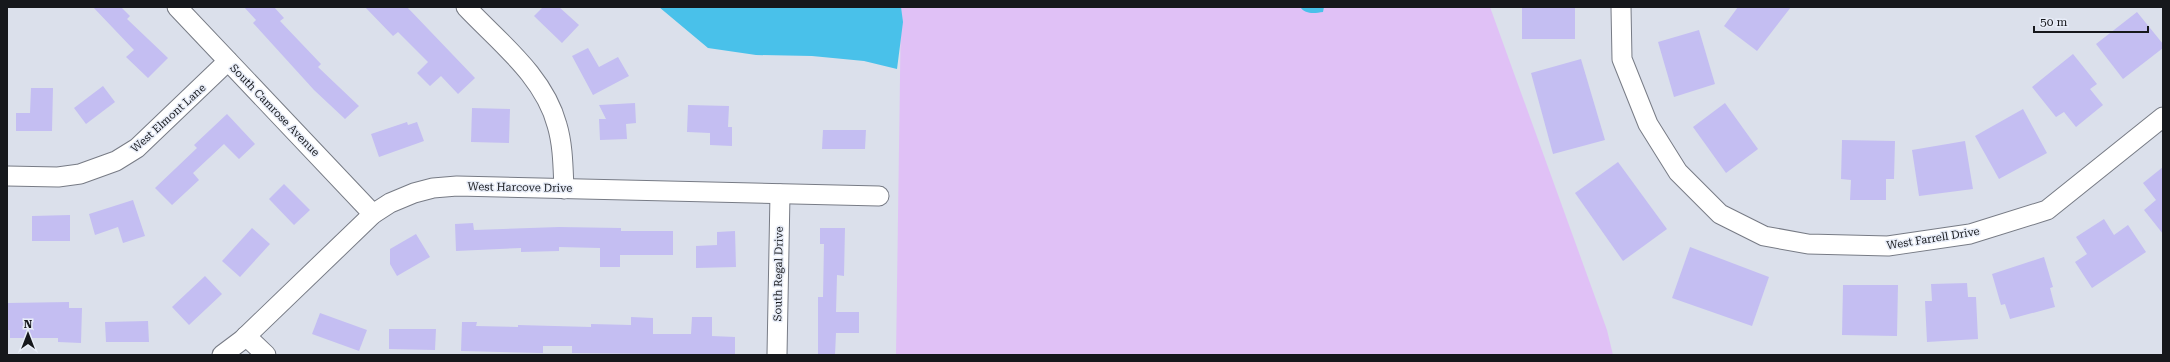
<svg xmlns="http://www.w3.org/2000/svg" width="2170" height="362" viewBox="0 0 2170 362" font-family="'Roboto Serif',serif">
<rect width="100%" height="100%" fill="#dbe0eb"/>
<polygon fill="#e0c1f6" points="901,7 1490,7 1607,330 1613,355 896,355"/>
<g fill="#49c1ea">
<polygon points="659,7 901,7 903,22 897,69 864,61 812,56 756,55 708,48"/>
<path d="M1300 7H1324L1323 12C1315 13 1306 15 1300 7Z"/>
</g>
<g fill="#c4bef2">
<polygon points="93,7 121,7 130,16 127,19 168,58 148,78 126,57 134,50"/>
<polygon points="244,7 274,7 284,18 280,21 321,64 318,67 359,106 345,119 314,90 253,23 256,20"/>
<polygon points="365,7 407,7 475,78 458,94 441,76 430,86 417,73 428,62 398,32 393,36"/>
<polygon points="543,7 559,7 579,25 562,43 534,16"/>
<rect x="1522" y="7" width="53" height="32"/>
<polygon points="1738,7 1791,7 1757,51 1724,26"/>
<polygon points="2137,12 2163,44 2163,48 2123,79 2096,44"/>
<polygon points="1699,30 1715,84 1674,97 1658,42"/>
<polygon points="588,48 599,67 618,57 629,76 593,95 572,56"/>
<polygon points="2073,54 2097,84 2090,89 2103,105 2076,127 2064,112 2056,117 2032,87"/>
<polygon points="1581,59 1605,140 1553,154 1531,73"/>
<polygon points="103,86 115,102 86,124 74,108"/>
<polygon points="31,88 53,88 52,131 16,131 16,113 30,113"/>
<polygon points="635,103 636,123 626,124 627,139 600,140 599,119 606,119 599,105"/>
<polygon points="1725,103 1758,149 1726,173 1693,127"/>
<polygon points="688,105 729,106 728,127 732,127 732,146 710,145 710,133 687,132"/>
<polygon points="472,108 510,109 509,143 471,142"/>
<polygon points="2023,109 2047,153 1999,179 1975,136"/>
<polygon points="227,114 255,144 239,159 224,144 193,173 199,180 172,205 155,188 197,148 194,145"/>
<polygon points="407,122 408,125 417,122 424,141 379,157 371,134"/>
<polygon points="823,130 866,130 865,149 822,149"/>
<polygon points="1842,140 1895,141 1894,179 1886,179 1886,200 1850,200 1851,180 1841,179"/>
<polygon points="1965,141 1973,189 1919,196 1912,150"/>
<polygon points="1618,162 1667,229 1623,261 1575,193"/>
<polygon points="2163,167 2163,234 2144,210 2156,200 2143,183"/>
<polygon points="284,184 310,210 294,225 269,199"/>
<polygon points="133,200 145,236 123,243 118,227 95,235 89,214"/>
<polygon points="70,215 70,241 32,241 32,216"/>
<polygon points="2104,219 2114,235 2128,225 2146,252 2092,288 2075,262 2087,254 2076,237"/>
<polygon points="473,223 474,230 559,227 621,228 621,231 673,231 673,255 620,255 620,267 600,267 600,248 559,247 559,251 521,252 521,248 456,251 455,224"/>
<polygon points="252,228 270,244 240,277 222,261"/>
<polygon points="820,228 845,228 844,276 837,275 836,312 859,312 859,333 836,333 835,355 818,355 818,297 823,297 824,244 820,244"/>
<polygon points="735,231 736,267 696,268 696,246 717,245 717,232"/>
<polygon points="416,234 430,257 397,276 390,264 390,249"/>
<polygon points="1690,247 1769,277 1752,326 1672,298"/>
<polygon points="2044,257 2053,287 2050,288 2055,307 2010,319 2005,304 2001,305 1992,274"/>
<polygon points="205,276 222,294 189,325 172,307"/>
<polygon points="1967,283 1968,297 1976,297 1978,339 1927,342 1925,301 1932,301 1931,284"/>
<polygon points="1843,285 1898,285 1897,336 1842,335"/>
<polygon points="69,302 69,308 82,308 81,343 58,342 58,338 10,338 10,330 7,330 7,303"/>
<polygon points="320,313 367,330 359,351 312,334"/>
<polygon points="631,317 653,318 653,334 691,334 692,317 712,317 712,336 735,337 735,355 572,353 572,346 543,346 543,353 461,351 462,322 477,322 476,326 518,327 518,325 591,327 591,324 631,325"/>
<polygon points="148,321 149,342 106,342 105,322"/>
<polygon points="389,329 436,329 435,350 389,349"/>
</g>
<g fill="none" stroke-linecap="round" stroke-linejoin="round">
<defs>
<g id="minor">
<polyline points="177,7 373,214"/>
<path d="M466 7C499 42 544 76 557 125 563 145 563 167 564 189"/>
<polyline points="1621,7 1622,59 1648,124 1678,172 1720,214 1764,236 1808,244 1888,246 1970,234 2047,210 2163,117"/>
<polyline points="7,176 58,177 80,174 116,161 137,148 228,61"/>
<polyline points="246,336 266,355"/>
<polyline points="222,355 242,340 373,214 390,203 414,193 433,188 457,186 879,196"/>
<polyline points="777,355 780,194"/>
</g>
</defs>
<use href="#minor" stroke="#777b85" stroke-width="21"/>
<use href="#minor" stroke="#fff" stroke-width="19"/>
</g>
<g text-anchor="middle" stroke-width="3" stroke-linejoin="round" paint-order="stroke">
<g font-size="11" fill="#16181c" stroke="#e8edf8">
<text transform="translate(275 110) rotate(46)" y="4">South Camrose Avenue</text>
<text transform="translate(168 118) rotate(-42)" y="4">West Elmont Lane</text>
<text transform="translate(520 187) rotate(1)" y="4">West Harcove Drive</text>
<text transform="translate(1933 238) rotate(-9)" y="4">West Farrell Drive</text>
<text transform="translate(778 274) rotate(-89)" y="4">South Regal Drive</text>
</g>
</g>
<rect width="2170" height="362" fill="none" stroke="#16181c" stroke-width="16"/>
<g transform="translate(28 334)" stroke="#e8edf8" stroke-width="3" paint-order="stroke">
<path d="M0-3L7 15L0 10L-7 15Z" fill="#16181c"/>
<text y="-6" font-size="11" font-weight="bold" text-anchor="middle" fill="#16181c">N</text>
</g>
<path d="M2034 26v6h114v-6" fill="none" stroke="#16181c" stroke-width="2"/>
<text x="2040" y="26" font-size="12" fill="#16181c" stroke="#e8edf8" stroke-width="3" paint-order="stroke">50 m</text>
</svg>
